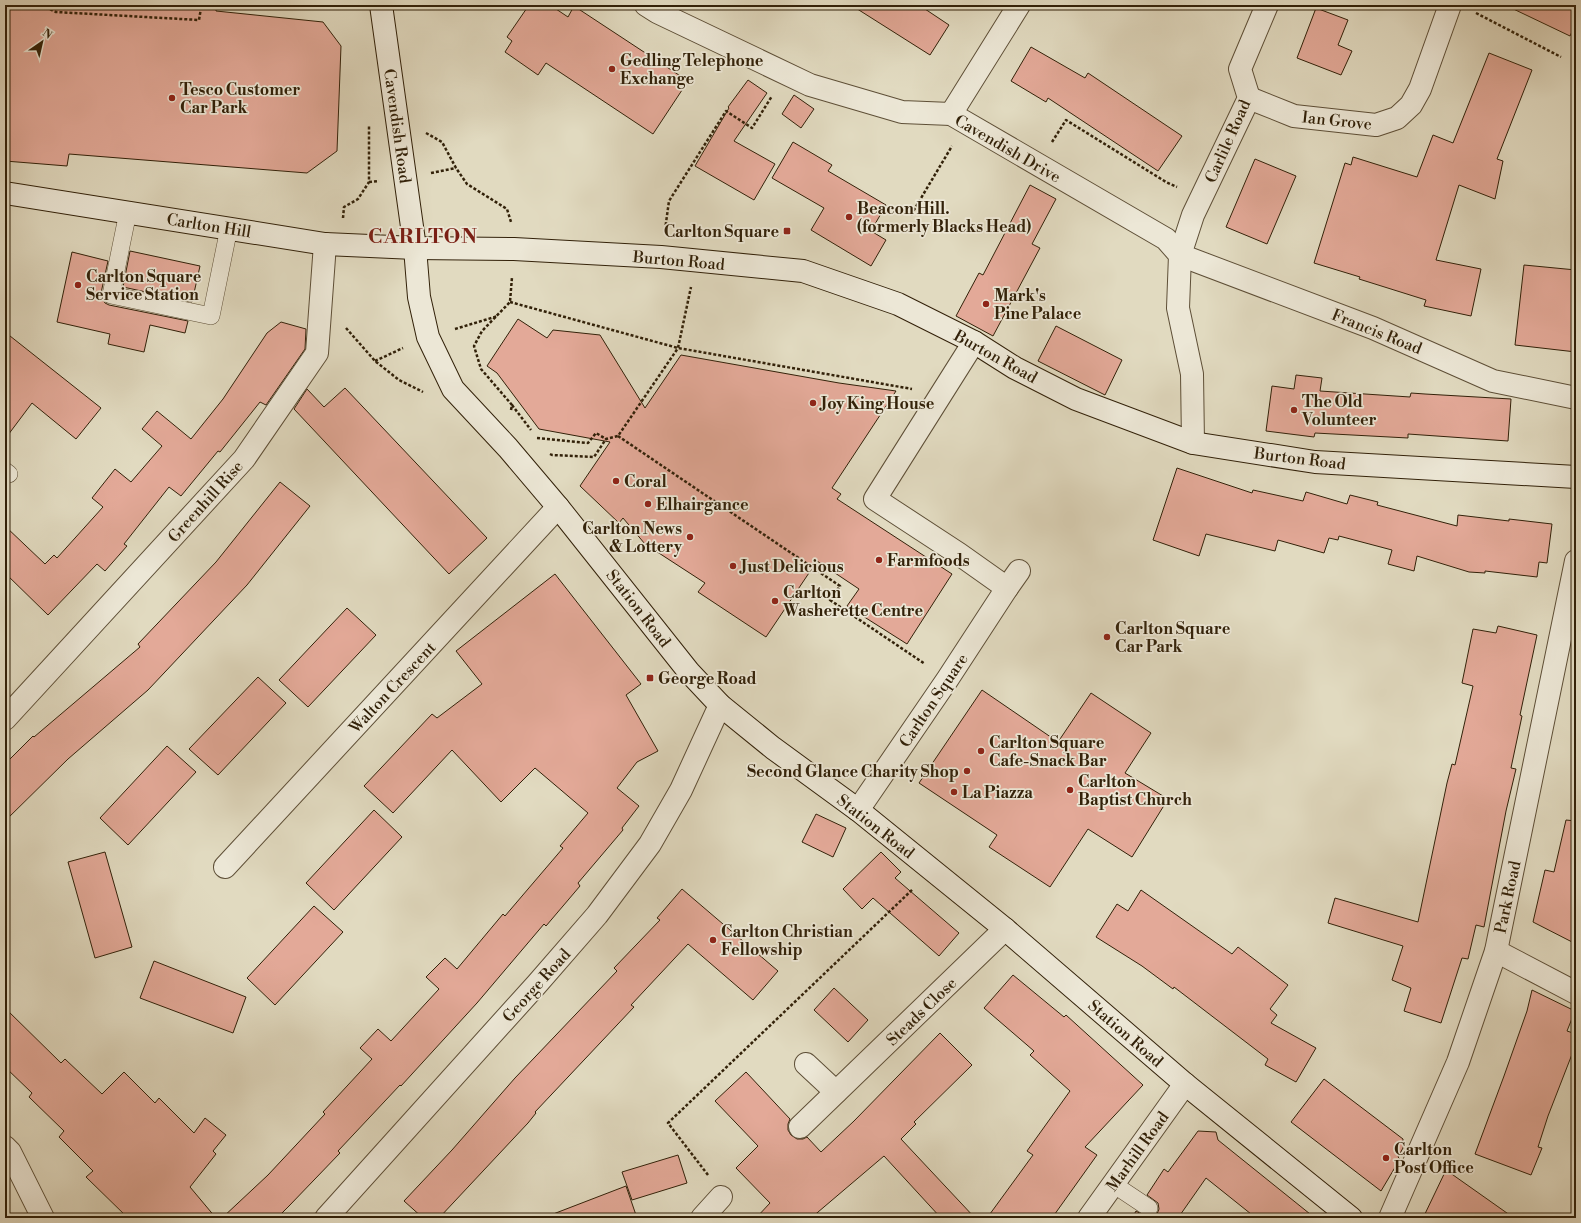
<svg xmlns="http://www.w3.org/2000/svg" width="1581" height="1223" viewBox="0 0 1581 1223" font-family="'Libre Bodoni',serif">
<rect width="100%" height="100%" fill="#e1dac0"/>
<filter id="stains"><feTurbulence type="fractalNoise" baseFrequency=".005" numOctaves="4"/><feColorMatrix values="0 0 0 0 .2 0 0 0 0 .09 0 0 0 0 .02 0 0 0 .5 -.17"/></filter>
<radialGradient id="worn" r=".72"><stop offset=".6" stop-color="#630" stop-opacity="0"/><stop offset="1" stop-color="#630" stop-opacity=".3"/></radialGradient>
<g fill="#e3a998" stroke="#322109">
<polygon points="5,5 216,5 216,11 323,22 341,46 337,151 307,173 69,154 67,166 5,161"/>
<polygon points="529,5 550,5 568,17 574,6 688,81 653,134 546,63 538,75 505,52 512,41 507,37"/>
<polygon points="851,5 919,5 949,25 930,55"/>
<polygon points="1505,5 1576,5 1576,23 1570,36"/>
<polygon points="1316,8 1348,20 1338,45 1352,51 1341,75 1297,58"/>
<polygon points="1031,47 1085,78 1088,73 1182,136 1158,171 1048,98 1046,102 1011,81"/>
<polygon points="1489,53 1532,70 1497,159 1503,161 1495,199 1459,185 1436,260 1481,269 1471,316 1424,306 1426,300 1359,279 1360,277 1314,263 1345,163 1351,165 1353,157 1417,177 1433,135 1453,143"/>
<polygon points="748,80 767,93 734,141 775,164 754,200 695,166 729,108 728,107"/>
<polygon points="794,95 814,109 801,128 782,114"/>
<polygon points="793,142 832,165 828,171 886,205 871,231 886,240 871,266 811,230 824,208 772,178"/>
<polygon points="1255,159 1296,176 1267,244 1226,227"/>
<polygon points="1030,185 1056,199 1032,244 1040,248 993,336 956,316 979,273 983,275"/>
<polygon points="130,251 200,266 192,302 123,287"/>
<polygon points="72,252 108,261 101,293 102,298 105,303 109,305 188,321 185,333 150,325 144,352 108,344 110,334 57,322"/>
<polygon points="1524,265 1576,270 1576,352 1515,345"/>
<polygon points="518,319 547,338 553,330 600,335 645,408 681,355 839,383 896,391 832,488 841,494 837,499 952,574 907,644 847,606 859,589 817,561 766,637 698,592 705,583 645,544 623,518 619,523 580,486 610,442 539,429 497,373 487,366"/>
<polygon points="281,322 306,329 305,349 266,405 260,402 220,452 218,451 181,496 169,487 124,544 127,546 105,571 97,564 48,615 5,573 5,526 45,564 54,555 57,558 103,507 92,498 115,469 131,482 162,446 142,429 157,411 191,439 223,399 267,333"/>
<polygon points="1056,326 1122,360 1105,395 1038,361"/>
<polygon points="5,332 101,408 76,439 32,403 5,439"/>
<polygon points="1296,375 1322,378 1320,391 1410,397 1411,393 1425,394 1511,399 1508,441 1408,434 1408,438 1315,433 1314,437 1266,431 1272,386 1294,389"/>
<polygon points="345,388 487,538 449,574 294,409 307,389 324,407"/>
<polygon points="1177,468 1252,493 1253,490 1303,501 1306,492 1347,504 1350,495 1378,502 1377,505 1457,526 1458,515 1509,521 1509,519 1552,524 1547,563 1539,562 1537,577 1485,571 1485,573 1469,572 1417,556 1414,571 1388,564 1392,550 1339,536 1338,540 1329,538 1324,553 1278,540 1275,551 1206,534 1199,556 1153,540"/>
<polygon points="280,482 310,506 247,585 148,690 68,759 5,821 5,764 33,736 34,737 140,647 138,644 216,562"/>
<polygon points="555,574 641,684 626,695 658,751 637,762 617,788 639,806 622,828 623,830 578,883 580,886 546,926 544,924 477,1003 401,1086 400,1085 338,1151 340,1153 289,1206 277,1218 222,1218 268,1175 325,1114 323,1112 372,1059 360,1048 378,1029 391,1041 439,989 426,977 445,958 457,969 503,914 505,916 563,848 560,846 588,813 535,768 501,802 452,750 393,813 364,786 432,714 437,718 482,684 456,651"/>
<polygon points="347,608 376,635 308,707 279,680"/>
<polygon points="1498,626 1537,635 1520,715 1522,716 1511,768 1516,769 1506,811 1484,927 1476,925 1468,959 1462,958 1441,1023 1404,1011 1411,988 1392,980 1403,946 1328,923 1335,898 1418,922 1447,783 1452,764 1455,765 1473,686 1462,683 1473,629 1496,633"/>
<polygon points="258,677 286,703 218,775 189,749"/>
<polygon points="982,690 1058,742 1091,693 1151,733 1125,773 1168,799 1132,857 1088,829 1050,887 989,847 997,835 919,783"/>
<polygon points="167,746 196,772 128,845 100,818"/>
<polygon points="374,810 402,837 334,910 306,883"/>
<polygon points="816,814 846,828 833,857 802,842"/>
<polygon points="1566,820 1576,821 1576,944 1533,922 1545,870 1554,872"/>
<polygon points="105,852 132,947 95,958 68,862"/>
<polygon points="881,852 901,872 895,878 959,933 939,956 873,898 862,909 843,889"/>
<polygon points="682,889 778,971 753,1000 688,944 631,1005 634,1007 535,1112 536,1113 528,1123 439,1218 423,1218 404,1201 452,1150 515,1078 617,971 614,968 660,920 657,918"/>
<polygon points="1141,890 1232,954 1238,947 1288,985 1270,1009 1277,1015 1271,1023 1316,1048 1296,1082 1265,1065 1268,1059 1174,987 1173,989 1142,966 1096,937 1117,904 1128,911"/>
<polygon points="314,906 343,932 275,1005 247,978"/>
<polygon points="154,961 246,997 233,1033 140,998"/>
<polygon points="1013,975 1064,1017 1066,1015 1143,1085 1085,1147 1097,1155 1052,1218 987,1218 1033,1155 1027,1151 1070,1091 1030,1055 1034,1051 984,1008"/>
<polygon points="834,988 868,1020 848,1042 814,1010"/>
<polygon points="1532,990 1575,1011 1567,1031 1576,1034 1576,1044 1548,1116 1538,1147 1542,1148 1531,1175 1475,1154 1504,1076 1527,1011"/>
<polygon points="5,1008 61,1063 65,1059 102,1094 124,1072 155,1103 159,1098 194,1133 205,1118 226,1135 213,1151 216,1154 190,1187 216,1218 128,1218 86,1177 93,1171 59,1137 64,1131 29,1097 32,1093 5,1067"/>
<polygon points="940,1033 972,1065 914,1122 916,1124 901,1139 975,1218 941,1218 884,1156 811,1218 756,1218 770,1203 736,1168 758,1146 715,1101 746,1072 790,1119 788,1124 788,1130 791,1135 797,1139 803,1139 807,1137 821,1152 854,1121"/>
<polygon points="1324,1079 1403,1139 1403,1148 1398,1157 1400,1159 1381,1191 1291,1122"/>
<polygon points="1198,1131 1216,1132 1218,1140 1315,1218 1256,1218 1206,1178 1178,1218 1132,1218 1136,1211 1148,1218 1153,1217 1157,1214 1159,1209 1158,1203 1147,1195 1164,1169 1168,1172"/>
<polygon points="678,1155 687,1183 632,1200 622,1172"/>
<polygon points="1446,1170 1514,1218 1423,1218"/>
<polygon points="626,1186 637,1218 548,1218 548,1216"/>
</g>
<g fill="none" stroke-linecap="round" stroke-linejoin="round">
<defs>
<g id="lane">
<polyline points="128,212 111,295 211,316 229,228"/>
<polyline points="5,471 9,474"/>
<polyline points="1113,1184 1149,1208"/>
</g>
<g id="street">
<polyline points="646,5 657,12 810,85 902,112 951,114 1166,239 1180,255 1178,308 1192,374 1193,443"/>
<polyline points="1267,5 1240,69 1249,98 1193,215 1180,255 1373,328 1493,381 1576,398"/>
<polyline points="1249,98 1294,116 1376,125 1397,118 1411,105 1420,89 1450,5"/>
<polyline points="951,114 1019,5"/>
<polyline points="974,342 875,499 959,554 1007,588 1019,571"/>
<polyline points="5,719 244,459 317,353 325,244"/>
<polyline points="858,810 947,680 1007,588"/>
<polyline points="225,867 558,507"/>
<polyline points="1496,951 1576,993"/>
<polyline points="806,1064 836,1092"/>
<polyline points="800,1127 1005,929"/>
<polyline points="5,1147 10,1152 43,1218"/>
<polyline points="326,1218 537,984 597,915 650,844 681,790 720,705"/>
<polyline points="702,1218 721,1197"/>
<polyline points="1089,1218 1185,1084"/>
<polyline points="1390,1218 1458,1062 1496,951 1576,561"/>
</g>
<g id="secondary">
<polyline points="381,5 415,248 419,297 428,337 453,389 508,448 558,507 689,672 720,705 773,748 858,810 1005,929 1185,1084 1351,1218"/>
<polyline points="5,193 325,244 415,248 514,249 661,257 803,271 898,304 974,342 1015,368 1076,399 1193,443 1315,462 1576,477"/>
</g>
</defs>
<use href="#lane" stroke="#5e4f37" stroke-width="18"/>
<use href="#street" stroke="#5e4f37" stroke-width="24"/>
<use href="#secondary" stroke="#322109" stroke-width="24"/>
<g stroke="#322109" stroke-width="2.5" stroke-dasharray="3 2" stroke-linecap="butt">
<polyline points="41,5 56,12 199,20 201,8"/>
<polyline points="1476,13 1561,57"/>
<polyline points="426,133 442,142 456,168 467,184 507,209 511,222"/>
<polyline points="1052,142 1066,120 1166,182 1177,187"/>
<polyline points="431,173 456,168"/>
<polyline points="369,182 379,181"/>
<polyline points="911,215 952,146"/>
<polyline points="343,218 344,207 358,199 369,182 369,126"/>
<polyline points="665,230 669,201 726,111 752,128 772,96"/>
<polyline points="510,302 678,348 912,389"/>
<polyline points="346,328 375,361 399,380 423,392"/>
<polyline points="455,329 498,316"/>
<polyline points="375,361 403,348"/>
<polyline points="512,405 531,430"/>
<polyline points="511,410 512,405 481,369 474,346 482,331 510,302 512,277"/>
<polyline points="618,436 840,586 830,600 925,664"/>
<polyline points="537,438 588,443 596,433 606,439"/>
<polyline points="550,454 552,455 594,457 606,439 618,436 678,348 691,287"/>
<polyline points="708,1175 668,1123 913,889"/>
</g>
<use href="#lane" stroke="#ece7d6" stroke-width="17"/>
<use href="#street" stroke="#ece7d6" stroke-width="22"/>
<use href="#secondary" stroke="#ece7d6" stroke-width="22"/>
</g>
<g fill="#8f2418" stroke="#ece7d6" stroke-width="1.5">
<circle cx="612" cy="69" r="4"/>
<circle cx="172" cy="98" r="4"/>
<circle cx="849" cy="217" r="4"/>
<rect x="783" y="227" width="8" height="8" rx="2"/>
<circle cx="78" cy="285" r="4"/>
<circle cx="986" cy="304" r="4"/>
<circle cx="813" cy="403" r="4"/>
<circle cx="1294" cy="410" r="4"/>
<circle cx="616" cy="481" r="4"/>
<circle cx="648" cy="504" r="4"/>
<circle cx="690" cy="537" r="4"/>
<circle cx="879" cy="560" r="4"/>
<circle cx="733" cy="566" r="4"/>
<circle cx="775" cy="601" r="4"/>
<circle cx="1107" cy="637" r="4"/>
<rect x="646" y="674" width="8" height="8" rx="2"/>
<circle cx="981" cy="751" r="4"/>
<circle cx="967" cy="771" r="4"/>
<circle cx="1070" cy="790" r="4"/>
<circle cx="954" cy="792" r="4"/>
<circle cx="713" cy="940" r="4"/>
<circle cx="1386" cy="1158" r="4"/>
</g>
<g text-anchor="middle" stroke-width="3.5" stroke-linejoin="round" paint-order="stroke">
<g font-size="16" font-weight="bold" fill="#322109" stroke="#ece7d6" text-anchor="start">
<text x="620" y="66">Gedling Telephone<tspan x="620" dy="18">Exchange</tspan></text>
<text x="180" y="95">Tesco Customer<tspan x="180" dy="18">Car Park</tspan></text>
<text x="857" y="214">Beacon Hill.<tspan x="857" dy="18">(formerly Blacks Head)</tspan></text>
<text x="779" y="237" text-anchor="end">Carlton Square</text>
<text x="86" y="282">Carlton Square<tspan x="86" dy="18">Service Station</tspan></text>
<text x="994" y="301">Mark's<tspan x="994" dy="18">Pine Palace</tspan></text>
<text x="1302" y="407">The Old<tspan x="1302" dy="18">Volunteer</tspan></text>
<text x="821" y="409">Joy King House</text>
<text x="624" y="487">Coral</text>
<text x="656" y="510">Elhairgance</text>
<text x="682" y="534" text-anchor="end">Carlton News<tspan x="682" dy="18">&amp; Lottery</tspan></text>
<text x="887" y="566">Farmfoods</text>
<text x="741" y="572">Just Delicious</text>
<text x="783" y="598">Carlton<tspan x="783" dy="18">Washerette Centre</tspan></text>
<text x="1115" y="634">Carlton Square<tspan x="1115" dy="18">Car Park</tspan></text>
<text x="658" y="684">George Road</text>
<text x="989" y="748">Carlton Square<tspan x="989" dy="18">Cafe-Snack Bar</tspan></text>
<text x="959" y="777" text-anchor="end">Second Glance Charity Shop</text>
<text x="1078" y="787">Carlton<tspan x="1078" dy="18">Baptist Church</tspan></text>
<text x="962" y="798">La Piazza</text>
<text x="721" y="937">Carlton Christian<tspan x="721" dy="18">Fellowship</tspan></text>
<text x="1394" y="1155">Carlton<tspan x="1394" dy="18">Post Office</tspan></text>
</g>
<g font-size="16" fill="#322109" stroke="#ece7d6">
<text transform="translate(1337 120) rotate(6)" y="6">Ian Grove</text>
<text transform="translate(398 126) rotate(82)" y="6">Cavendish Road</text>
<text transform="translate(1227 141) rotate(-66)" y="6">Carlile Road</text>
<text transform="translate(1008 148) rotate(30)" y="6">Cavendish Drive</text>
<text transform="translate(209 225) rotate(9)" y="6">Carlton Hill</text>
<text transform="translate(679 260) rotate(5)" y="6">Burton Road</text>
<text transform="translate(1377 331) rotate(22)" y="6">Francis Road</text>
<text transform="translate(996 356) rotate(29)" y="6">Burton Road</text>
<text transform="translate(1300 458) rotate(7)" y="6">Burton Road</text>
<text transform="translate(205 501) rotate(-48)" y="6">Greenhill Rise</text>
<text transform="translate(639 608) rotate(52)" y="6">Station Road</text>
<text transform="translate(392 687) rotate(-47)" y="6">Walton Crescent</text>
<text transform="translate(933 700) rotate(-56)" y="6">Carlton Square</text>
<text transform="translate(876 826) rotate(38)" y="6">Station Road</text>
<text transform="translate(1507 897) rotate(-78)" y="6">Park Road</text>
<text transform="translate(536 985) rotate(-48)" y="6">George Road</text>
<text transform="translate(921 1011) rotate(-44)" y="6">Steads Close</text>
<text transform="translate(1126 1033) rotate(41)" y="6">Station Road</text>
<text transform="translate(1137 1151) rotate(-54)" y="6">Marhill Road</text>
</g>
<g font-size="20" font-weight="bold" letter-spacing="1" fill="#7a1f14" stroke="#ece7d6">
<text x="423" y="243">CARLTON</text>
</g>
</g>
<rect width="1581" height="1223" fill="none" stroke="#e1dac0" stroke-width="20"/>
<rect x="6" y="6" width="1569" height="1211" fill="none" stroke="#322109" stroke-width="2"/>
<rect x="10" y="10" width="1561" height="1203" fill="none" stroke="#322109"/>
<g transform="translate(42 42) rotate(34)" stroke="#ece7d6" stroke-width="3" paint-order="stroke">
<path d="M0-3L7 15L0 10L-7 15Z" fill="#322109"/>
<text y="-6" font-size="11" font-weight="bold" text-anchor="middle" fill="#322109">N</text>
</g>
<rect width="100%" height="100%" filter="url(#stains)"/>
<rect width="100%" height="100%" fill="url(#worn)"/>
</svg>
